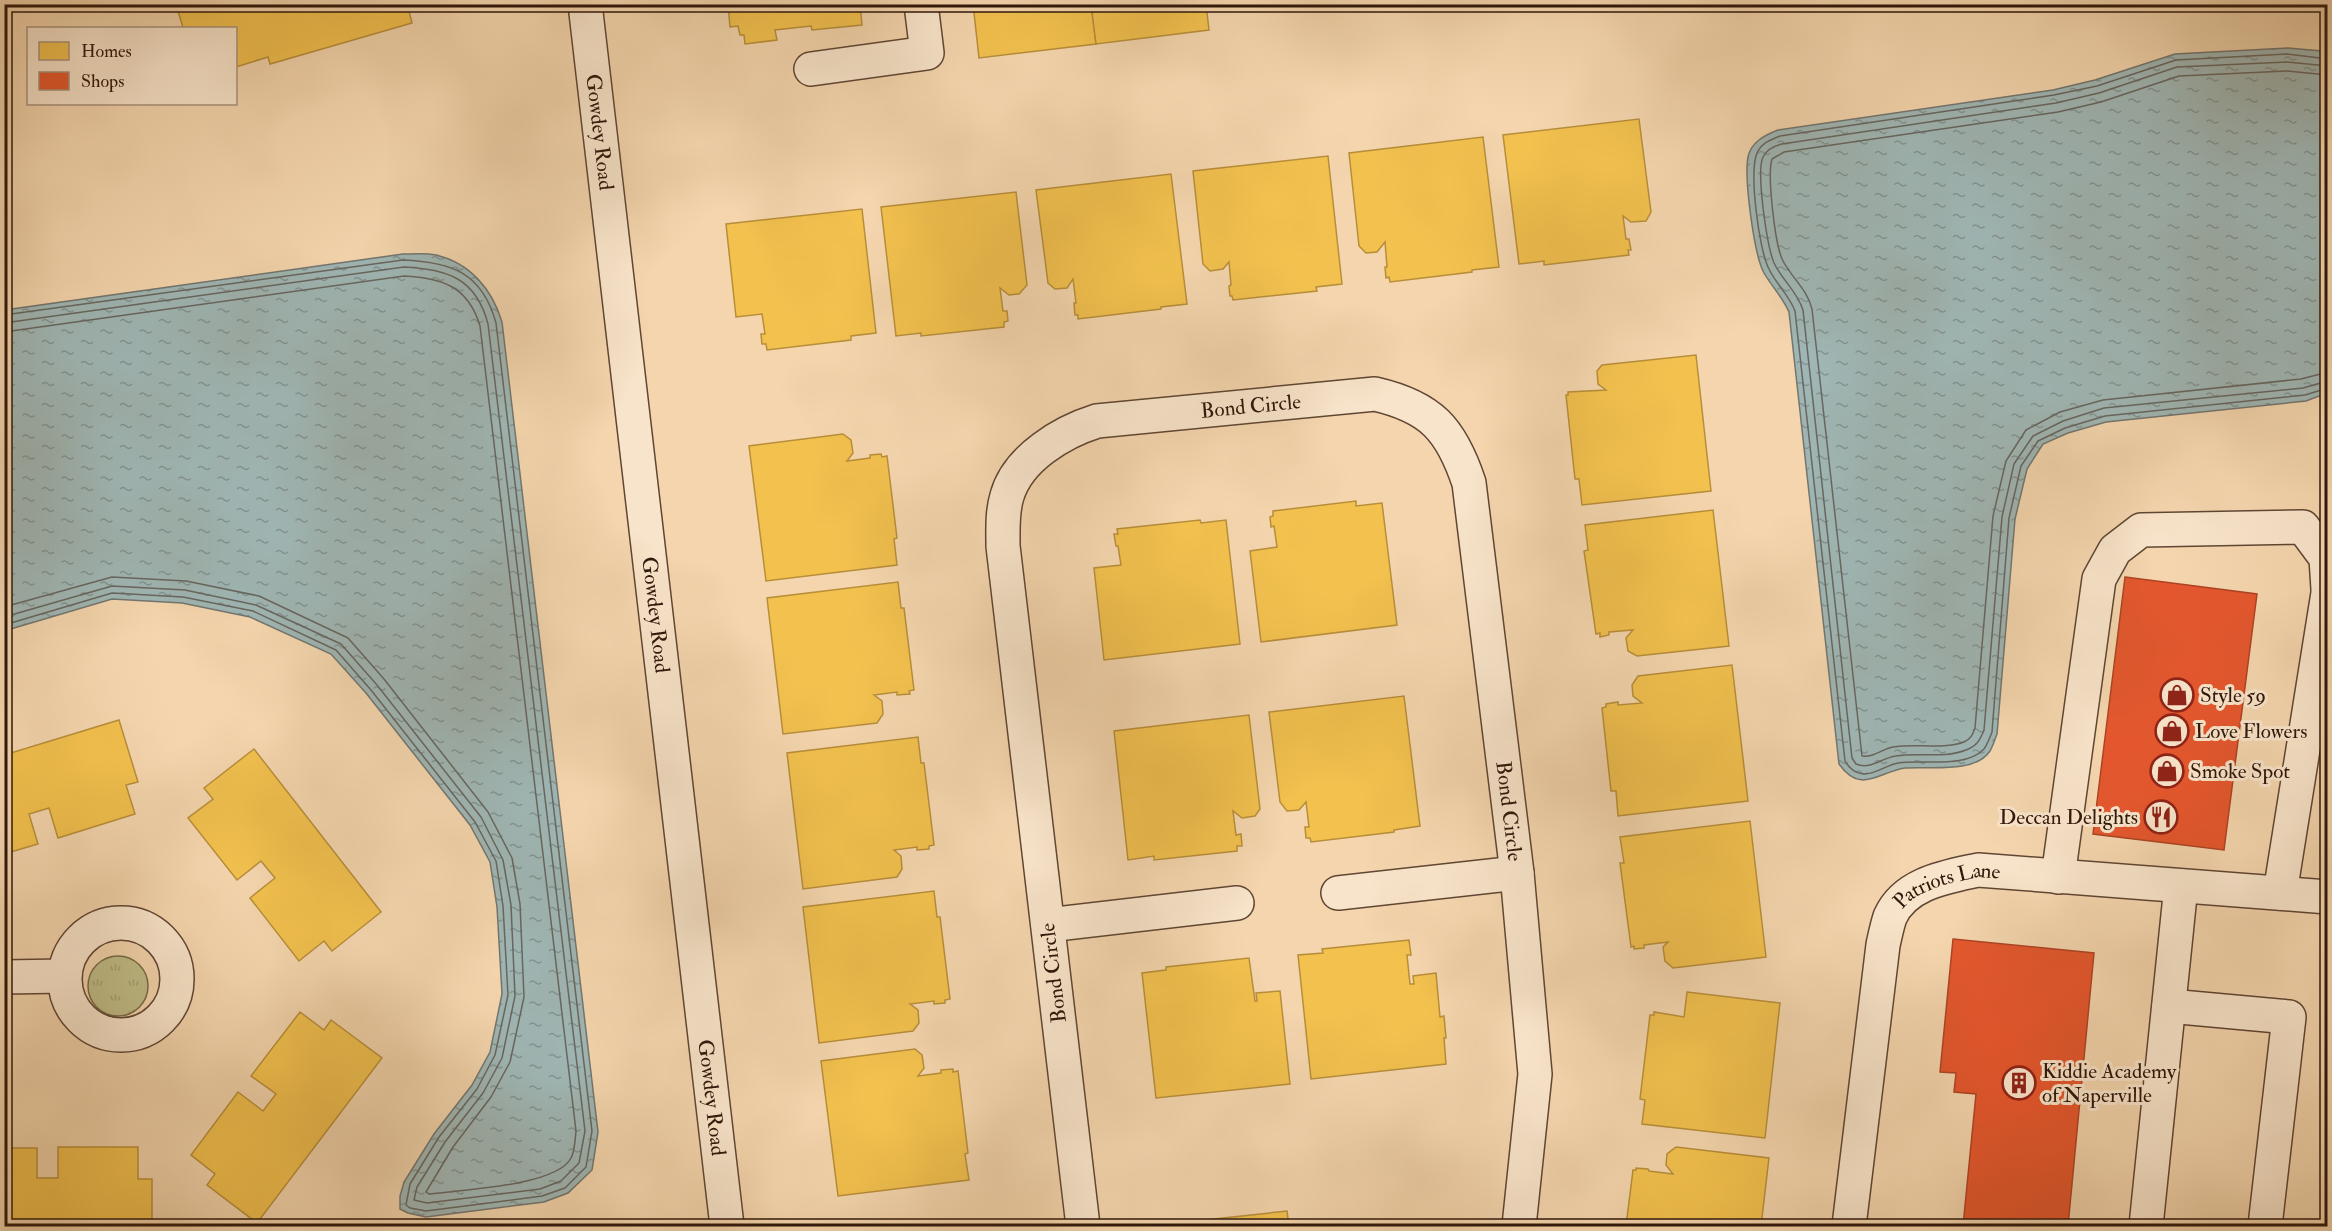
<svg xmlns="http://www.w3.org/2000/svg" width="2332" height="1231" viewBox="0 0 2332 1231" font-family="'IM FELL Double Pica',serif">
<defs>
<pattern id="grass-tufts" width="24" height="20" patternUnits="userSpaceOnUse" patternTransform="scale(1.5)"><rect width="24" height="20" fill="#bfbc87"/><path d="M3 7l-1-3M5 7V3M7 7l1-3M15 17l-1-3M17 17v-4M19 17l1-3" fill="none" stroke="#a4a173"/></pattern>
<pattern id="water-ripples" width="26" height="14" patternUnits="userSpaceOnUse" patternTransform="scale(1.5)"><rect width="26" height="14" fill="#9fb6b4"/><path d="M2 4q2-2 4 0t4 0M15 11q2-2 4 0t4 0" fill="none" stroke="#829391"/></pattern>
</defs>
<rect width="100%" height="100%" fill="#f4d5ad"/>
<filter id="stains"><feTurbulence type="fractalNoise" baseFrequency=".00333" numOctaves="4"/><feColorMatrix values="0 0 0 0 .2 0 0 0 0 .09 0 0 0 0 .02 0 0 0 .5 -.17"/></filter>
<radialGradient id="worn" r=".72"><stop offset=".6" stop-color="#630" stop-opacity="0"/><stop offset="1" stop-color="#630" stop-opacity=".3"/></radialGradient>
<circle fill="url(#grass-tufts)" stroke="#776a49" stroke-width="1.5" cx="118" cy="986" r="30"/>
<g fill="url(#water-ripples)" stroke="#727670" stroke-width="1.5">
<path d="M2288 48 2322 51 2327 54V393L2306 401 2106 422 2068 433 2043 444 2027 469 2015 519 1997 734C1995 739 1993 746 1990 751 1975 774 1928 766 1905 768 1878 772 1861 795 1839 764L1789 312C1782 296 1772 287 1764 273 1754 255 1744 178 1748 157 1751 142 1765 135 1778 130L2053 90 2095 80 2175 54Z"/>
<path d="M403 254C413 254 426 253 436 255 470 263 492 289 502 322L598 1132 592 1170 568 1193 544 1202 426 1217 408 1213 400 1209V1196L404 1182 434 1134 472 1085 490 1052 502 994 497 907 490 862 470 825 366 693 331 654 250 617 182 603 112 599 4 631 5 310Z"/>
</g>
<g fill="#f2c14e" stroke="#b88e3a" stroke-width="1.5">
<polygon points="176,4 417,4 408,7 412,23 270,64 268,57 236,67 236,28 183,28"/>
<polygon points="728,4 860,4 862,25 812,30 811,26 775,30 777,40 745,44 744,35 740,35 738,26 730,27"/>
<polygon points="973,4 1091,4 1096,44 979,58"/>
<polygon points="1091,4 1206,4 1209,30 1096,44"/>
<polygon points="1639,119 1651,212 1646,221 1631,222 1623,216 1626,239 1629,239 1631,250 1628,250 1629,255 1544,265 1544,261 1519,264 1503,135"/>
<polygon points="1483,137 1499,267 1472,270 1472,272 1390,282 1389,277 1386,278 1385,267 1387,267 1385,242 1377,252 1366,253 1359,246 1349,153"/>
<polygon points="1328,156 1342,284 1316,287 1317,291 1233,300 1232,296 1230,296 1229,286 1231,285 1229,262 1223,269 1210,271 1203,264 1193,171"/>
<polygon points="1171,174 1187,304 1161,307 1161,309 1078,319 1078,315 1075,315 1074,303 1076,303 1073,279 1067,288 1055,289 1048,283 1036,190"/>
<polygon points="1016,192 1027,285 1019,294 1009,295 1000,288 1003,311 1007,311 1008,321 1004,322 1004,327 921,336 921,333 896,336 881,207"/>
<polygon points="862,209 876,333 851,336 851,340 767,350 766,344 762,344 761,334 765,334 762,314 736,317 726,224"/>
<polygon points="1696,355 1711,491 1582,505 1579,479 1575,479 1566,395 1568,395 1568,392 1606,390 1598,384 1597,371 1602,365"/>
<polygon points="843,434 851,440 853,453 847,461 870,458 870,455 881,454 882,457 887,456 897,538 894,539 897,565 766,581 749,446"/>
<polygon points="1356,501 1356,506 1382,503 1397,625 1261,642 1250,551 1277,547 1274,526 1271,527 1270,517 1273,516 1273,511"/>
<polygon points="1713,510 1729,646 1637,656 1628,651 1626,638 1633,630 1609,632 1609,635 1600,637 1600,633 1596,634 1584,551 1588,550 1585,525"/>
<polygon points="1200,520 1201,523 1226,520 1240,644 1104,660 1094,568 1121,565 1118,546 1116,546 1114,534 1118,534 1117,529"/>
<polygon points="898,582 901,608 904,608 914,690 909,691 910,694 897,695 897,692 874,695 882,701 883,714 877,723 783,734 767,598"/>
<polygon points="1732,665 1748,801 1618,816 1616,791 1611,791 1602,708 1606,707 1606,704 1618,702 1618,705 1642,703 1633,696 1632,685 1638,676"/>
<polygon points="1404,696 1420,826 1394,830 1394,832 1311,842 1310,838 1306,838 1305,827 1309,827 1306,802 1299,810 1287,811 1280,802 1269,712"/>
<polygon points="1249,715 1260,809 1255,816 1242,818 1233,811 1236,835 1241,834 1242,846 1237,846 1237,851 1154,860 1154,856 1128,860 1114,731"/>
<polygon points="119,720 138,782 126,785 135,814 58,838 49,808 29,814 38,844 4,854 4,755"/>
<polygon points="918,737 921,763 924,763 934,845 929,846 929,849 917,850 917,847 894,850 901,856 902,869 897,877 803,889 787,753"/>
<polygon points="254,749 381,912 332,951 324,941 299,961 250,898 275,878 261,861 237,880 188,818 213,799 204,788"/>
<polygon points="1750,821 1766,957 1673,968 1665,961 1663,947 1668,942 1644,945 1644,948 1634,949 1634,946 1631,947 1620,863 1624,863 1620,837"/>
<polygon points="934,891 937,917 940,917 950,999 945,1000 945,1003 934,1004 934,1001 910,1004 918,1010 919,1023 913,1031 819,1043 803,907"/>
<polygon points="1409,940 1411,955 1407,955 1410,984 1414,984 1413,976 1436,973 1440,1017 1444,1016 1446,1038 1444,1038 1446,1064 1311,1079 1298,955 1323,953 1322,949"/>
<polygon points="1249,958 1255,1001 1257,1001 1256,993 1280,991 1290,1084 1156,1098 1142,973 1166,970 1166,967"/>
<polygon points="1687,992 1780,1003 1765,1138 1642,1124 1645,1100 1640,1099 1650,1015 1654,1015 1654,1012 1684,1017"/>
<polygon points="300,1012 324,1030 331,1020 382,1058 257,1223 207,1185 215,1174 191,1155 238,1092 263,1111 276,1094 251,1076"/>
<polygon points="915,1049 922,1055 924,1068 918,1076 941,1073 941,1070 953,1069 953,1072 958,1071 968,1153 965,1154 969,1180 838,1196 821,1061"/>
<polygon points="58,1147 138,1147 138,1179 152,1179 152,1226 4,1226 4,1148 37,1148 37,1178 58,1178"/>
<polygon points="1676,1147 1769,1158 1761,1226 1626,1226 1633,1170 1636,1170 1636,1168 1648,1169 1649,1171 1673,1174 1666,1165 1667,1154"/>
<polygon points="1287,1211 1289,1226 1206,1226 1205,1220"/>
</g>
<g fill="#e4572e" stroke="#ae4424" stroke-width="1.5">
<polygon points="2125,577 2257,594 2224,850 2093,834"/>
<polygon points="1953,939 2094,953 2068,1226 1963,1226 1976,1094 1954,1092 1956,1073 1940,1072"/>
</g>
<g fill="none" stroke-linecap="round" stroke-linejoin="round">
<g stroke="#676660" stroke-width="1.5">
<path d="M2328 59 2287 54 2176 60 2097 86 2054 95 1780 136C1771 140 1763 142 1758 151 1748 168 1759 251 1769 269 1776 284 1789 295 1795 311L1845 761C1849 768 1854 773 1863 774 1875 775 1886 765 1898 763 1923 759 1965 769 1984 749 1987 745 1990 737 1992 732L2009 518 2021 466 2038 441 2065 428 2105 416 2305 395 2328 388"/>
<path d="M2328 66 2287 62 2177 67 2099 93 2056 103 1782 144C1774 146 1767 149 1763 157 1756 172 1767 246 1774 263 1782 280 1797 291 1803 310L1852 758 1856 764C1871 770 1881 758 1896 756 1919 752 1943 759 1966 750 1977 746 1980 740 1984 730L2002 517 2014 464 2033 436 2063 421 2104 408 2303 388 2328 381"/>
<path d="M2328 75 2287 71 2179 76 2101 102 2058 112 1784 152 1772 159C1767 175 1775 246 1783 261 1792 278 1807 289 1812 309L1862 756C1873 758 1882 749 1893 747 1916 743 1942 750 1964 742 1971 739 1973 734 1975 728L1993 516 2006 461 2026 430 2060 412 2103 400 2301 379 2328 372"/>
<path d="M4 315 403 260C451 262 482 272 496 323L592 1131 586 1167 565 1188 542 1196 426 1211 410 1208 406 1205 410 1184 439 1137 477 1089 495 1055 508 995 503 906 496 861 475 822 371 690 336 650 253 611 183 597 112 593 4 625"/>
<path d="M4 323 404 267C447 269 476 278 488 324L585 1131 579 1163 561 1181 540 1189 427 1203 414 1200 417 1187 445 1142 483 1093 502 1058 515 996 511 905 503 860 481 817 377 685 341 644 256 605 185 590 112 586 4 617"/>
<path d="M4 332 404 276C442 278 468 286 480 326L576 1131C575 1139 575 1151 571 1158 557 1186 460 1190 429 1194L426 1192 453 1147 491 1097 510 1062 524 997 520 904 512 858 488 812 384 679 348 638 259 596 186 581 112 577 4 607"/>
</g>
<defs>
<g id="minor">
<path id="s1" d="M585 4 727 1226"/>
<polyline points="811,69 927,53 921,4"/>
<polyline points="2058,877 2099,579 2115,550 2141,530 2303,527 2326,558 2328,589"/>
<polyline points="1338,893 1517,873"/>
<polyline points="2280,893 2328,593"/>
<circle cx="121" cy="979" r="56"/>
<polyline points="1048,925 1237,903"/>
<polyline points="4,977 64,976"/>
<polyline points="2169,1006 2289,1017 2265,1226"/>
<path id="s2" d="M1083 1226 1003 546C1003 529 1002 512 1007 496 1018 458 1062 432 1097 421L1375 394C1431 407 1451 429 1469 483L1517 873 1535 1074 1519 1226"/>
<path id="s3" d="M1849 1226 1883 945C1885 936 1887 926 1890 917 1905 883 1946 877 1978 870L2328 897"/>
<polyline points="2146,1226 2181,886"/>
</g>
</defs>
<use href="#minor" stroke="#604634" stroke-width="36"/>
<use href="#minor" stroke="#f8e4ca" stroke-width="33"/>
</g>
<defs>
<symbol id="shop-ring" viewBox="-11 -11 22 22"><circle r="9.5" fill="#f8e4ca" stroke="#8f2418" stroke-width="1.5"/><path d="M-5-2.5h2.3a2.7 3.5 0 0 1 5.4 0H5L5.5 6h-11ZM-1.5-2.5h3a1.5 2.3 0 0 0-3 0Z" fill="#8f2418"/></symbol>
<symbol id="restaurant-ring" viewBox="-11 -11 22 22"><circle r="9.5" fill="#f8e4ca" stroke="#8f2418" stroke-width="1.5"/><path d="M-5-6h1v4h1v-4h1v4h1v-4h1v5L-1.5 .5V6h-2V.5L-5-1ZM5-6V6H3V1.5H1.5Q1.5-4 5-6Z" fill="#8f2418"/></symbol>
<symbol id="building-ring" viewBox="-11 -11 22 22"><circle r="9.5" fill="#f8e4ca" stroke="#8f2418" stroke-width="1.5"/><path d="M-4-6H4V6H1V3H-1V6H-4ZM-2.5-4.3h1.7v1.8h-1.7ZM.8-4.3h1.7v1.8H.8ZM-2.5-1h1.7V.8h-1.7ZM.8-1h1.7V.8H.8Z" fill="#8f2418"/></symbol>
</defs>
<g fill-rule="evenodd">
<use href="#shop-ring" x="2158" y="676" width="38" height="38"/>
<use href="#shop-ring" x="2153" y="712" width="38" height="38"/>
<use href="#shop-ring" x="2148" y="752" width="38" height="38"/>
<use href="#restaurant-ring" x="2142" y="798" width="38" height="38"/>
<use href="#building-ring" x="2000" y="1064" width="38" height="38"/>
</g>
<g text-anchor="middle" stroke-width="6" stroke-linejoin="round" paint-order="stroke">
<g font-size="21" fill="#2f170b" stroke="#f8e4ca">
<text dy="7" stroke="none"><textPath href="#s1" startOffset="129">Gowdey Road</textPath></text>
<text dy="7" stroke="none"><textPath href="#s2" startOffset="1011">Bond Circle</textPath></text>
<text dy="7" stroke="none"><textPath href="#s1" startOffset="615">Gowdey Road</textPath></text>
<text dy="7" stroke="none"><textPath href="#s2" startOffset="1604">Bond Circle</textPath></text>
<text dy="7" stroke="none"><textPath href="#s3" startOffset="382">Patriots Lane</textPath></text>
<text transform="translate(1053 973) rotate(-97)" y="7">Bond Circle</text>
<text dy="7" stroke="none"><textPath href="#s1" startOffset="1101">Gowdey Road</textPath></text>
</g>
<g font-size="21" fill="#2f170b" stroke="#f8e4ca" text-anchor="start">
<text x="2200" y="702">Style 59</text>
<text x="2195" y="738">Love Flowers</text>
<text x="2190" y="778">Smoke Spot</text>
<text x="2138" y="824" text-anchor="end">Deccan Delights</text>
<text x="2042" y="1078">Kiddie Academy<tspan x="2042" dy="24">of Naperville</tspan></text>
</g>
</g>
<rect width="2332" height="1231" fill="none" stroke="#f4d5ad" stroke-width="24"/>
<rect x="6" y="6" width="2320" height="1219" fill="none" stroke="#2f170b" stroke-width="3"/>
<rect x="12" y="12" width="2308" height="1207" fill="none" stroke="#2f170b" stroke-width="1.5"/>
<rect x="27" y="27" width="210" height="78" fill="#f8e4ca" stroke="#a8927e" stroke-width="1.5"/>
<rect x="39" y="42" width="30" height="18" fill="#f2c14e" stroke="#a8927e" stroke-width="1.5"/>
<text x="81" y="57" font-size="18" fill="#2f170b">Homes</text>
<rect x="39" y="72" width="30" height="18" fill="#e4572e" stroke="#a8927e" stroke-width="1.5"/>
<text x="81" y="87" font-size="18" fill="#2f170b">Shops</text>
<rect width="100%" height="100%" filter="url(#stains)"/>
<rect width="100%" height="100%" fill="url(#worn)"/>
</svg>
